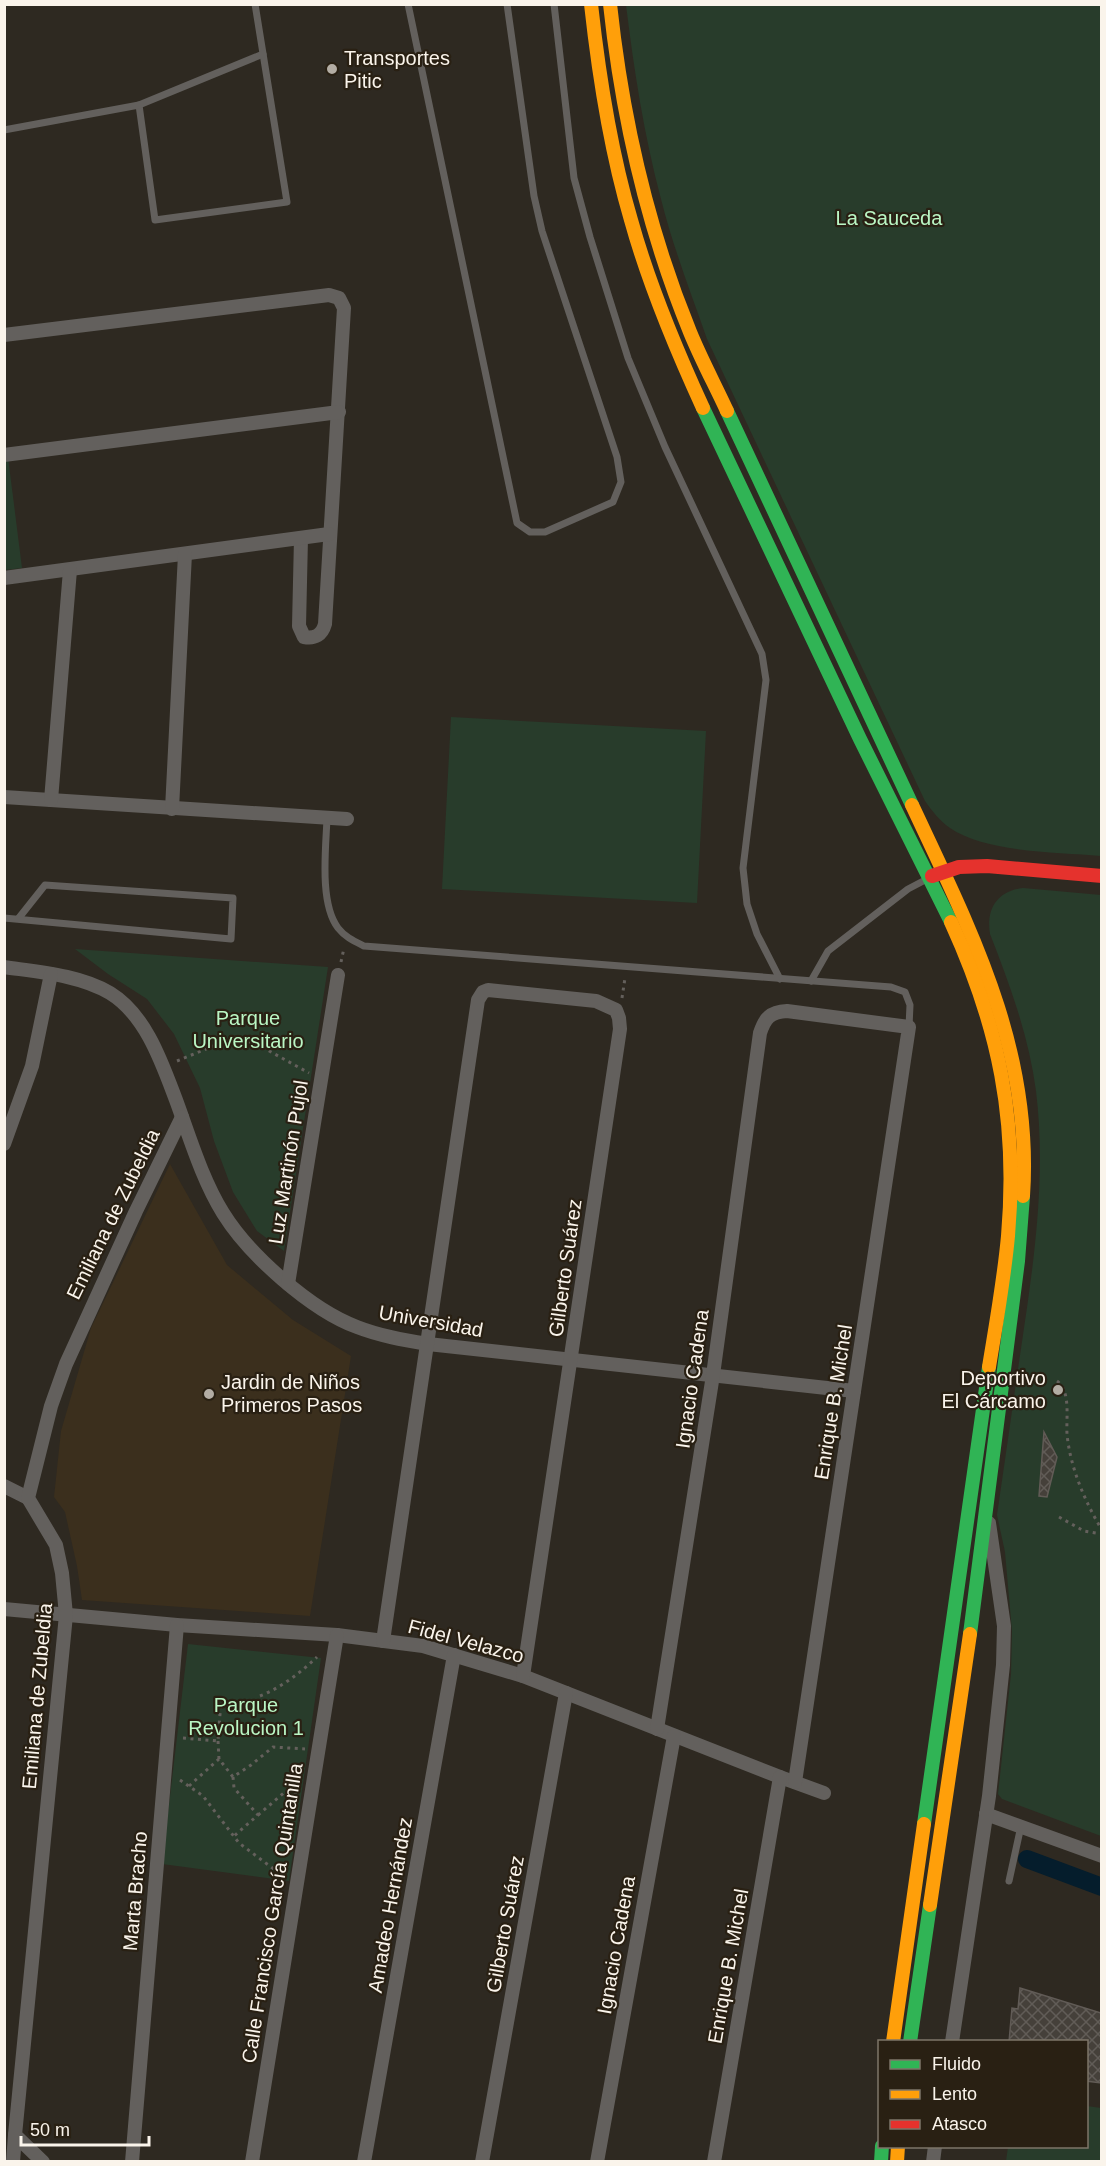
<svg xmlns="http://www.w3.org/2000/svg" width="1106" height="2166" viewBox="0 0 1106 2166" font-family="Helvetica,sans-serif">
<defs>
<pattern id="building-cross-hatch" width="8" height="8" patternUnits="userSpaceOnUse" patternTransform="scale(1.5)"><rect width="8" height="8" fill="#45403a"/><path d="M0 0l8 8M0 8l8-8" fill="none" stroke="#615c57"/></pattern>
</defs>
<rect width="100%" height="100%" fill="#2e2921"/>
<polygon fill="#3b2f1d" points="170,1164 227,1265 293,1320 351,1356 310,1616 82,1600 77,1566 65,1512 54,1497 61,1431 91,1328"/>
<g fill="#283c2b">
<path d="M626 5H1101V856C1057 852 987 853 950 828 940 821 932 811 925 801L707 339C691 293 673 247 661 199 644 135 634 70 626 5Z"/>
<polygon points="4,457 8,457 22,568 5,570"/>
<polygon points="451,717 706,731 697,903 442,889"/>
<path d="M1023 888 1101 895V1836L1002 1799 998 1794 1011 1674 1012 1631 1005 1552 997 1515C1006 1455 1014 1395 1023 1335 1035 1255 1046 1172 1036 1091 1029 1037 1010 985 990 934 986 909 997 891 1023 888Z"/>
<polygon points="75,949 328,967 284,1251 257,1231 233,1192 214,1141 200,1088 174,1034 147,999 108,974"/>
<polygon points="188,1644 321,1658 289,1881 162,1864"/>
<polygon points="1087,2106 1101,2108 1101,2161 1006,2161 1008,2147 1086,2146"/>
</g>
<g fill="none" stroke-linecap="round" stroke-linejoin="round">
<polyline stroke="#051d2c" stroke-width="18" points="1027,1859 1102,1887"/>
</g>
<g fill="url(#building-cross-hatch)" stroke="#615b56" stroke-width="1.5">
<polygon points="1044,1432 1057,1457 1047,1497 1039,1496"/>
<polygon points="1020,1988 1101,2013 1101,2083 1086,2081 1086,2042 1009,2042 1012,2008 1018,2009"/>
</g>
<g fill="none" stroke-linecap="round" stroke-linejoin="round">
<g stroke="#64605c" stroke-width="3" stroke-dasharray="3 4.5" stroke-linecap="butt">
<polyline points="341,962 344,948"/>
<polyline points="622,998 625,978"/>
<polyline points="177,1061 218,1044 253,1042 309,1073"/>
<path d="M1057 1381C1071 1391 1066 1418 1067 1434 1070 1467 1085 1502 1102 1530"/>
<polyline points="1059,1517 1084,1531 1102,1534"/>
<path d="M260 1696C282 1687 300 1673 317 1657"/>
<polyline points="183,1738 218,1741 221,1701"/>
<polyline points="218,1741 219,1759"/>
<polyline points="233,1777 234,1788 258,1815 234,1836"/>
<polyline points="180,1780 203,1796 239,1843 283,1876"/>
<polyline points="189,1786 219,1759 233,1777 251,1765 273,1747 305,1749"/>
<polyline points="258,1815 286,1791 298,1794"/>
</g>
<g stroke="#63605d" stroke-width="7">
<polyline points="408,4 517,523 530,532 545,532 613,502 621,482 617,457 542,231 534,196 507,4"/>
<polyline points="554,4 574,178 590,237 628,358 665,447 762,654 766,680 743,868 747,904 757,934 780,979"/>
<polyline points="139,105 155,220 287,202 255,4"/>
<polyline points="4,130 139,105 263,54"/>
<path d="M327 818C326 847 319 903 338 928 345 937 354 941 364 946L891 987 905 992 910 1005 909 1027"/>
<polyline points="4,918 231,939 233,898 45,885 18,919"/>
<polyline points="811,981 828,951 908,889 929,878"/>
<polyline points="1009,1881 1021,1826"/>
</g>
<g stroke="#63605d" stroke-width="14">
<path d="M4 335 329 295 339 298 344 308 325 624C322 635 315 639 304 637L299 626 301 538"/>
<polyline points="4,455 339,412"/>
<polyline points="4,578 329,534"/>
<polyline points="4,797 347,819"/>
<polyline points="51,800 70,570"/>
<polyline points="172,809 185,554"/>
<path d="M4 967C39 972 80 975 110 993 146 1015 162 1063 176 1100 190 1138 202 1179 223 1213 249 1255 311 1310 357 1327 380 1336 404 1340 428 1344L854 1391"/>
<polyline points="4,1144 32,1066 51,974"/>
<polyline points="288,1284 338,975"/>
<polyline points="4,1486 28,1498"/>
<polyline points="4,1609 177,1625 337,1635 423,1646 523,1676 780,1777 824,1793"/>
<polyline points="383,1641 478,1000 483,992 488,990 596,1001 616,1010 619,1018 620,1029 523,1676"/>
<path d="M657 1729 713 1375 760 1033C765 1018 770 1012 787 1011L909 1027 795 1782"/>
<polyline points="986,1814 1102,1856"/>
<polyline points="952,2042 989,1796 1003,1665 1004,1626 989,1523"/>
<polyline points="13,2162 15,2135"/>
<polyline points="43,2162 15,2135 66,1615 62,1573 56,1545 28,1498 51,1406 66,1364 136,1211 182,1117"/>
<polyline points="132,2162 177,1625"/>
<polyline points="252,2162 337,1635"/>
<polyline points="364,2162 454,1655"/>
<polyline points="482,2162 566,1693"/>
<polyline points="597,2162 674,1736"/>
<polyline points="714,2162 780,1777"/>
<polyline points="933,2162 935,2146"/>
</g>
<g stroke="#30b455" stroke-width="14">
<polyline points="703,408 860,739 951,922"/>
<polyline points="727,411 912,805"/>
<polyline points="970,1634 1018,1261 1023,1196"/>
<polyline points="924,1824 989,1367"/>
<polyline points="910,2042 930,1905"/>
<polyline points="881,2162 882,2146"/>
</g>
<g stroke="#ff9f0a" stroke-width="14">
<path d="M591 4C599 77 610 149 631 220 649 285 675 347 703 408"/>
<path d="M610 4C622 116 647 227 690 332 701 359 715 385 727 411"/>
<path d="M912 805C972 933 1033 1051 1023 1196"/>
<path d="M951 922C999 1027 1018 1120 1008 1236 1004 1280 996 1324 989 1367"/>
<polyline points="930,1905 970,1634"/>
<polyline points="893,2042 924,1824"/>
<polyline points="897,2162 898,2146"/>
</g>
<polyline stroke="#e5322d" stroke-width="14" points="932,876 959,867 987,866 1102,876"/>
</g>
<g fill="#b3ada4" stroke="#292013" stroke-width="2">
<circle cx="332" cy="69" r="6"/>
<circle cx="1058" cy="1390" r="6"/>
<circle cx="209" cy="1394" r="6"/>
</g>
<g text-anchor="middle" stroke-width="4.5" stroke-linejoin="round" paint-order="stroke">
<g font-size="20" fill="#faf4eb" stroke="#292013" text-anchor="start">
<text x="344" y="65">Transportes<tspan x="344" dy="23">Pitic</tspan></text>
<text x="1046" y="1385" text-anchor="end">Deportivo<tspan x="1046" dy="23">El Cárcamo</tspan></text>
<text x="221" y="1389">Jardin de Niños<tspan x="221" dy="23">Primeros Pasos</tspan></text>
</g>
<g font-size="20" fill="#baf6c4" stroke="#292013">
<text x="889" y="225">La Sauceda</text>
<text x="248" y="1025">Parque<tspan x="248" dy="23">Universitario</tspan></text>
<text x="246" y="1712">Parque<tspan x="246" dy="23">Revolucion 1</tspan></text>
</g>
<g font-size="20" fill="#faf4eb" stroke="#292013">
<text transform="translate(288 1162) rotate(-81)" y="7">Luz Martinón Pujol</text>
<text transform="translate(113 1214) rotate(-64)" y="7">Emiliana de Zubeldia</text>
<text transform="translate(565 1268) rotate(-82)" y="7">Gilberto Suárez</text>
<text transform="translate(431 1321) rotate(10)" y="7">Universidad</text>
<text transform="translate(692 1379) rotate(-82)" y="7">Ignacio Cadena</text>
<text transform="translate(833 1402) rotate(-81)" y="7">Enrique B. Michel</text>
<text transform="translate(466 1641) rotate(15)" y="7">Fidel Velazco</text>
<text transform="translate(37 1696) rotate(-85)" y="7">Emiliana de Zubeldia</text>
<text transform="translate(135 1891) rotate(-85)" y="7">Marta Bracho</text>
<text transform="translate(390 1905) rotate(-80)" y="7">Amadeo Hernández</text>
<text transform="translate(272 1913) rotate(-81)" y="7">Calle Francisco García Quintanilla</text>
<text transform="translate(505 1924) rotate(-80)" y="7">Gilberto Suárez</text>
<text transform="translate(616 1945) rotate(-80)" y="7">Ignacio Cadena</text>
<text transform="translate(728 1966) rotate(-80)" y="7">Enrique B. Michel</text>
</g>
</g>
<rect width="1106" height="2166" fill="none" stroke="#faf4eb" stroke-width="12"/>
<rect x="878" y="2040" width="210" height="108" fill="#292013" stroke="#7d7569" stroke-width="1.5"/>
<rect x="890" y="2060" width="30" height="9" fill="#30b455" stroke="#7d7569" stroke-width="1.5"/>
<text x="932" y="2070" font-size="18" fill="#faf4eb">Fluido</text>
<rect x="890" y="2090" width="30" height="9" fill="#ff9f0a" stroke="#7d7569" stroke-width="1.5"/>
<text x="932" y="2100" font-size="18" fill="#faf4eb">Lento</text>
<rect x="890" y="2120" width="30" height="9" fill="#e5322d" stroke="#7d7569" stroke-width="1.5"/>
<text x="932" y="2130" font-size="18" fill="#faf4eb">Atasco</text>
<path d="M21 2136v9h128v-9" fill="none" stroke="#faf4eb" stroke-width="3"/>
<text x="30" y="2136" font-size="18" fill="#faf4eb" stroke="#292013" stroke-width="4.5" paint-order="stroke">50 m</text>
</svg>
